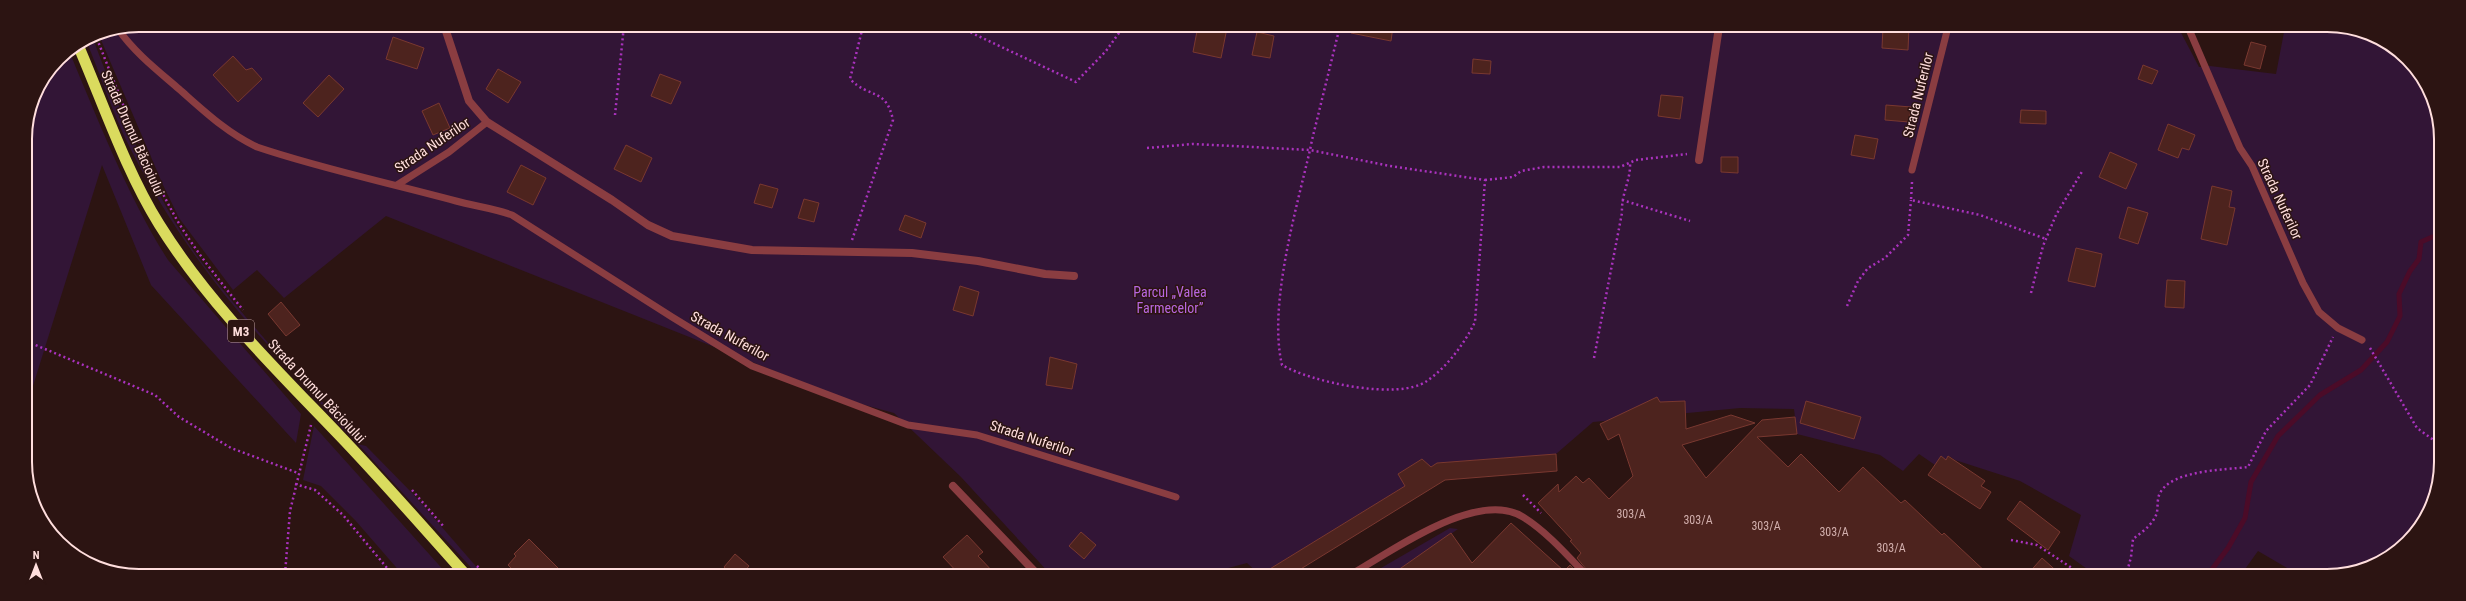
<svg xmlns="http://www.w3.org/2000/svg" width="2466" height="601" viewBox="0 0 2466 601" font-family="'Roboto Condensed',sans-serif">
<rect width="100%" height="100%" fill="#2c1412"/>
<g fill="#321536">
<polygon points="139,25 2178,27 2199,67 2210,66 2276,74 2285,27 2349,27 2408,59 2439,117 2439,484 2426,519 2402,548 2370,567 2334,576 2301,576 2258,551 2240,576 2097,576 2069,556 2081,515 2020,481 1955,460 1949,456 1946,460 1941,456 1935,465 1919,454 1903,471 1880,455 1797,434 1794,409 1740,408 1593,422 1556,454 1437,463 1431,467 1422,459 1398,474 1405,486 1260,575 1247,563 1217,571 1217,575 1051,575 961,477 894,413 850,401 386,216 284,298 257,270 233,290 179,218 163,185 98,33"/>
<path d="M92 36C117 102 144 172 181 232 211 280 251 322 287 365 224 301 172 230 131 150 113 115 101 76 86 40Z"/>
<path d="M69 51C99 122 127 195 168 260L301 414 296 443 151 285 102 165 27 405 25 132 34 95 59 58Z"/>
<polygon points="292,371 354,434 349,435 341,427"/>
<polygon points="314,426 447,574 402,574 355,520 321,486 303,480"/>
<polygon points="358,444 366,446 414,495 480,571 477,574"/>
<polygon points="1450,528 1458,529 1391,575 1369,575"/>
</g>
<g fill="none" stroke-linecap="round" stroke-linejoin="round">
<polyline stroke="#4b0b28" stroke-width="5" points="2207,576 2228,548 2245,518 2251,482 2278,436 2320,395 2361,370 2387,342 2400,316 2399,294 2410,271 2419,259 2421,242 2432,237 2439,237"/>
</g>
<g fill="#4d231e" stroke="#793830">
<polygon points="1198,26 1227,28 1221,58 1193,52"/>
<polygon points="1351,26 1393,26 1391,41 1351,33"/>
<polygon points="1883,27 1909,27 1908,50 1882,48"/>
<polygon points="1257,32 1274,36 1270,58 1252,55"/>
<polygon points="393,37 424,48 417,69 386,59"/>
<polygon points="2251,42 2266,46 2260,69 2244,65"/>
<polygon points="233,56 246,70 252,68 262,79 238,102 213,75"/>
<polygon points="1473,59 1491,61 1490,74 1472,73"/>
<polygon points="2143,65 2158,71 2152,84 2138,79"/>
<polygon points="498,69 521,82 508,103 486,89"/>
<polygon points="660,74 681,82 671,104 651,96"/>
<polygon points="329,75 344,89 318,117 303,103"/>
<polygon points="1661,95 1683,97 1680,119 1658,116"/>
<polygon points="439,103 450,128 433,135 422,111"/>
<polygon points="1886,105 1911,107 1909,122 1885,120"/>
<polygon points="2021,110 2046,111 2046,124 2020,123"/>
<polygon points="2168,124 2195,135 2189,150 2182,148 2178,158 2158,150"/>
<polygon points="1855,135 1878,139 1874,159 1851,155"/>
<polygon points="626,145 652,158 641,182 614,169"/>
<polygon points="2110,152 2137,164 2126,189 2099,177"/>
<polygon points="1721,157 1738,157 1738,173 1721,172"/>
<polygon points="521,165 546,178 533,205 507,192"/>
<polygon points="760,184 778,189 772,208 754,203"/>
<polygon points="2212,186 2232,191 2229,207 2235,208 2227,245 2201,239"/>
<polygon points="804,199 819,203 814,222 798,218"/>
<polygon points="2128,207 2148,213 2138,244 2119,238"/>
<polygon points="905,215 926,223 921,238 899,230"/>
<polygon points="2076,248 2102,254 2095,287 2068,281"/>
<polygon points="2167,280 2185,281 2184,308 2165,307"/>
<polygon points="960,286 979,292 973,316 953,310"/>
<polygon points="281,302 300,325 286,336 268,314"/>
<polygon points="1050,357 1077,364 1072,389 1046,385"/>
<polygon points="1657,397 1660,402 1685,401 1686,429 1731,415 1755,423 1682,445 1706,478 1762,420 1795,417 1797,434 1757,437 1788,467 1801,454 1839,492 1863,467 1901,503 1905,500 1942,535 1944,533 1989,575 1591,575 1577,558 1581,553 1570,541 1572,540 1538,503 1558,484 1559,492 1576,476 1583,483 1589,478 1609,499 1633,476 1619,434 1608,440 1600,424"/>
<polygon points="1806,401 1861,417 1854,439 1800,423"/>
<polygon points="1556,454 1557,471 1445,480 1291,575 1260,575 1405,486 1398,474 1422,459 1431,467 1437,463"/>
<polygon points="1941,456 1946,460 1948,456 1985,481 1981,486 1991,492 1980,509 1928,475"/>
<polygon points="2020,501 2060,532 2048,550 2007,519"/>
<polygon points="1511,523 1564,571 1570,565 1579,575 1391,575 1451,533 1472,563"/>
<polygon points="1081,532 1096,545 1084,559 1069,546"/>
<polygon points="967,535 983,552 978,556 996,575 960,575 943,557"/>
<polygon points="529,539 564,574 517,574 508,565 516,556 514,554"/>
<polygon points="735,554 749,566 742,574 732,574 724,567"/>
<polygon points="2042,558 2062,576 2027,575"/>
</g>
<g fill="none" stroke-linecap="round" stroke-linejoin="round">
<g stroke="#aa32be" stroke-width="2.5" stroke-dasharray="2 3" stroke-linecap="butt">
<polyline points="957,26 1076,82 1106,51 1124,26"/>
<path d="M95 34C120 96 144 162 177 220 196 252 220 281 243 310"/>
<polyline points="615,115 624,25"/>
<path d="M1147 148 1193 144 1310 150 1390 166 1485 180 1475 322C1464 344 1448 366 1427 381 1398 401 1311 382 1282 365 1268 306 1296 210 1310 150L1312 140 1340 26"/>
<polyline points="1485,180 1513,177 1521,171 1544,167 1620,167 1636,160 1687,154"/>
<polyline points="1912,182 1911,200 1980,215 2046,239"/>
<polyline points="1622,200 1690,221"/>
<path d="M852 240 893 120C886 87 869 99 850 79L863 26"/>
<polyline points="2031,293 2043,246 2056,215 2083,170"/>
<polyline points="1847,306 1858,281 1868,268 1885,258 1908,235 1911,200"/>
<polyline points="26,343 33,344 155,395 179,417 231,448 298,473"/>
<polyline points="2370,348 2417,428 2439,444"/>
<path d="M1594 358 1622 213C1621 193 1631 181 1630 162"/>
<polyline points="295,484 315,490 343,515 392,574"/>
<polyline points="412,490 444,527"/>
<polyline points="1523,495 1541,513"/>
<polyline points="2011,540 2037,545 2084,576"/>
<polyline points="477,566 485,574"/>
<polyline points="285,574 290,511 311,425"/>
<path d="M2126 576 2131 557 2133 539C2142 532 2154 524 2157 512 2158 506 2157 498 2160 493 2172 470 2224 470 2248 467L2266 431 2310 385 2333 337"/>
</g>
<g stroke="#8a3d41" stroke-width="7">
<polyline points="2188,27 2240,148 2252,166 2303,283 2319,312 2338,328 2362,340"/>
<path d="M118 29C135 53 157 70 179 89 204 111 227 133 257 147 322 169 390 183 456 201 474 206 493 208 512 215L672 317 752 366 908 425 977 435 1176 497"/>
<polyline points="1912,170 1948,27"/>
<polyline points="397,185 449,152 487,122"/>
<path d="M1350 575C1391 552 1478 488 1523 517 1547 532 1567 555 1586 575"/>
</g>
<g stroke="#8a3d41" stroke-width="8">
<polyline points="444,25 469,101 487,122 612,200 648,225 672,236 752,250 912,253 978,261 1045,274 1074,276"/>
<polyline points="1699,160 1719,27"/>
<polyline points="953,486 1038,575"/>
</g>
<path stroke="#dadb5e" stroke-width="11" d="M78 45C103 103 126 171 159 224 208 303 276 369 340 436 383 481 424 528 465 574"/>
</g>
<g text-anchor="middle" stroke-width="3" stroke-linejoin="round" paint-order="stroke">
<g font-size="12" fill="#d2afad">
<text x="1631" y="518">303/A</text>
<text x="1698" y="524">303/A</text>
<text x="1766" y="530">303/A</text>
<text x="1834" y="536">303/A</text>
<text x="1891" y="552">303/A</text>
</g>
<rect fill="#2c1412" stroke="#c0a1a0" stroke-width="1" x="228" y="320" width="26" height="22" rx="3"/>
<g font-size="13" font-weight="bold" fill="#ffdedd">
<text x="241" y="336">M3</text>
</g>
<g font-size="14" fill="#ffdedd" stroke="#2c1412">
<text transform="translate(1918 95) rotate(-76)" y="5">Strada Nuferilor</text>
<text transform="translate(133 133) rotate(66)" y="5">Strada Drumul Băcioiului</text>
<text transform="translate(432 145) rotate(-34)" y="5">Strada Nuferilor</text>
<text transform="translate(2280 199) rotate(65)" y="5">Strada Nuferilor</text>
<text transform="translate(730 336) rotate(29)" y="5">Strada Nuferilor</text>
<text transform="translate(317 391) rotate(47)" y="5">Strada Drumul Băcioiului</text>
<text transform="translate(1032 438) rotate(18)" y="5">Strada Nuferilor</text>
</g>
<g font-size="14" fill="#b867e1" stroke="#2c1412">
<text x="1170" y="297">Parcul „Valea<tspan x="1170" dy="16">Farmecelor”</tspan></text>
</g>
</g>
<path d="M0 0H2466V601H0ZM139 32H2327A107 107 0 0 1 2434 139V462A107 107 0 0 1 2327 569H139A107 107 0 0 1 32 462V139A107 107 0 0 1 139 32Z" fill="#2c1412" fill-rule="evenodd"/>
<path fill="none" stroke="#ffdedd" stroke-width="2" d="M139 32H2327A107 107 0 0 1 2434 139V462A107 107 0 0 1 2327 569H139A107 107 0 0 1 32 462V139A107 107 0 0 1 139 32Z"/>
<g transform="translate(36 565)" stroke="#2c1412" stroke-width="3" paint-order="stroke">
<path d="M0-3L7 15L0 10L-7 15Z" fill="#ffdedd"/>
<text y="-6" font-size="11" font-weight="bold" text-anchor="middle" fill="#ffdedd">N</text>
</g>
</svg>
